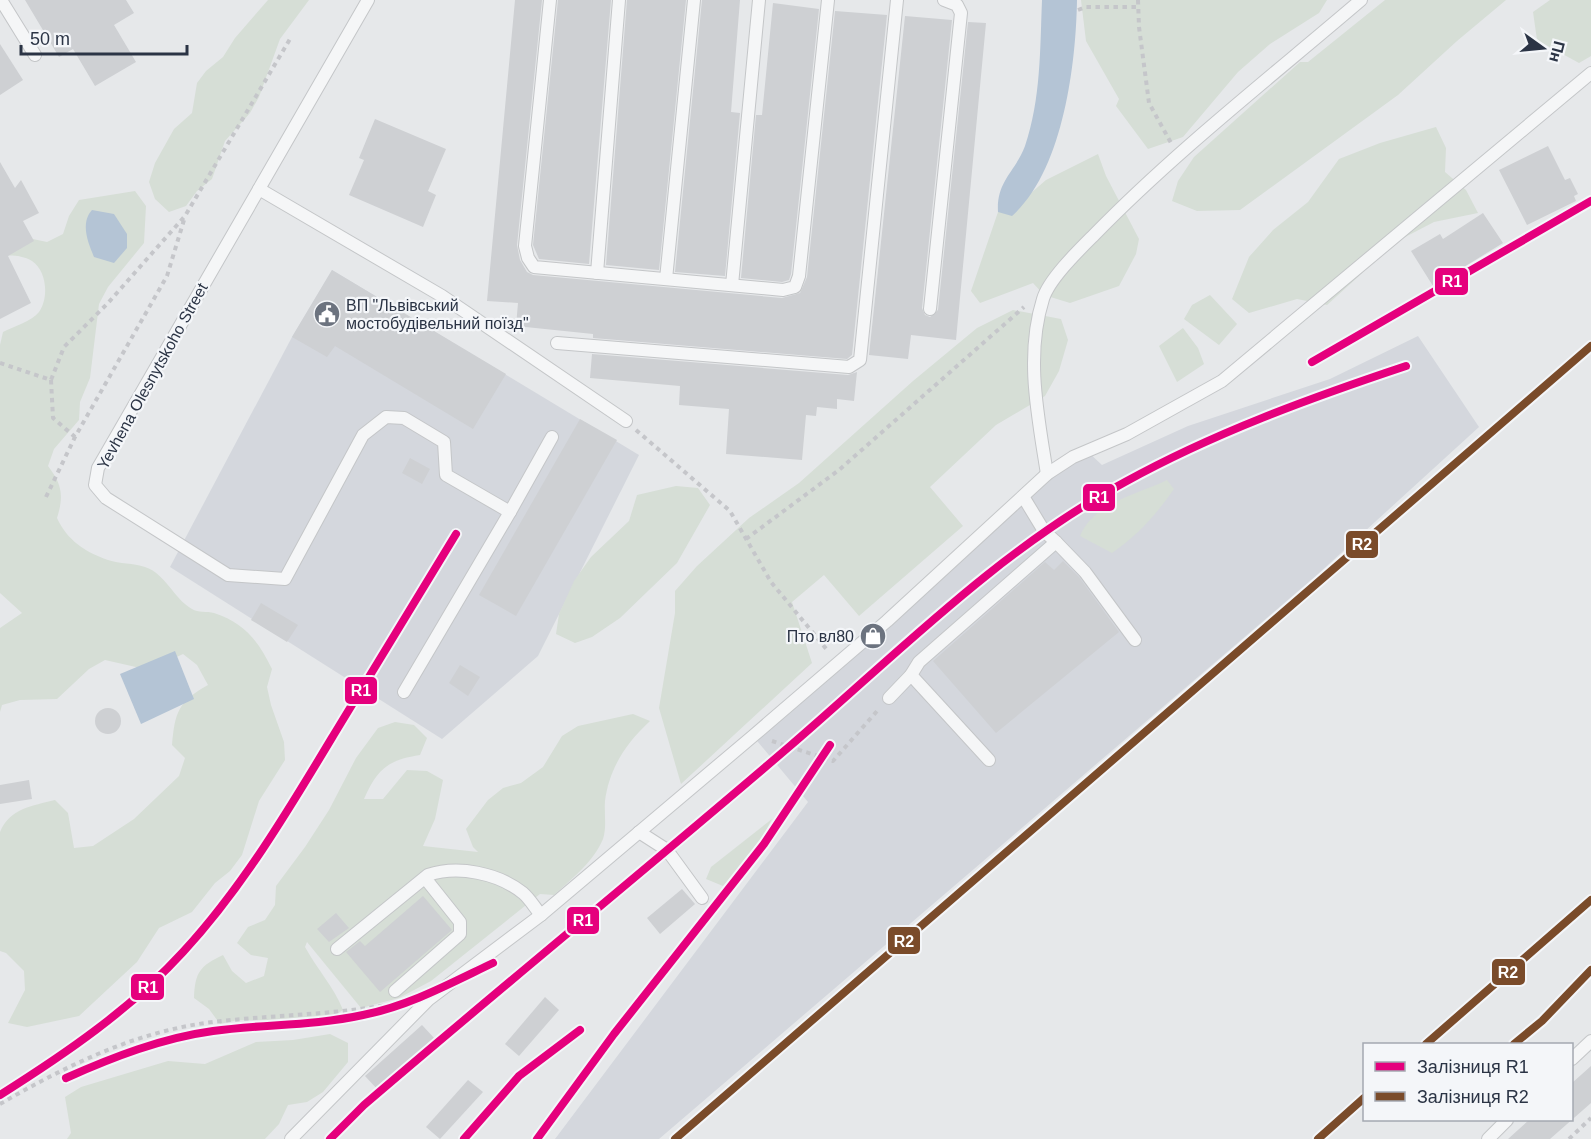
<svg xmlns="http://www.w3.org/2000/svg" width="1591" height="1139" viewBox="0 0 1591 1139" font-family="Helvetica,sans-serif">
<rect width="100%" height="100%" fill="#e6e8ea"/>
<g fill="#d4d7dd">
<polygon points="332,270 639,455 538,656 442,739 170,567 292,337"/>
<polygon points="1418,336 1479,427 1318,574 659,1139 555,1139 808,802 753,736 1024,498 1087,451 1102,465 1188,426 1330,379"/>
</g>
<g fill="#d6ded6">
<polygon points="268,0 309,0 280,39 259,97 250,113 225,141 212,179 197,191 186,206 169,212 155,199 149,182 155,163 174,129 192,113 197,83 206,71 223,57 235,38"/>
<polygon points="1081,0 1327,0 1319,13 1270,44 1238,72 1183,137 1148,149 1116,106 1119,99 1086,41"/>
<polygon points="1385,0 1506,0 1457,41 1398,95 1240,210 1197,211 1172,201 1178,181 1194,157 1300,62 1308,62"/>
<polygon points="1550,0 1591,0 1591,56 1579,63 1537,40 1533,12"/>
<polygon points="1436,127 1446,148 1445,172 1466,190 1478,213 1434,222 1384,248 1359,276 1327,305 1297,299 1249,313 1232,299 1249,257 1273,230 1308,202 1339,159 1380,143"/>
<polygon points="1098,154 1106,176 1139,239 1136,254 1119,286 1070,303 1044,295 1033,283 980,303 971,291 998,212 1017,205 1046,180"/>
<path d="M135 191 146 206 144 243 108 287 99 304 90 378 80 402 79 420 54 449 48 466C62 484 64 496 57 518 67 540 85 552 108 560 120 564 133 563 145 567 166 574 173 598 192 609 198 613 207 611 214 613 245 623 259 642 272 669L267 687 271 705 284 742 285 760 259 801 242 855 230 871 215 883 192 912 159 928 137 962 79 1016 27 1027 8 1023 25 990 24 971 6 953 0 951V832C10 808 32 806 55 800L68 813 74 848 93 846 134 819 179 776 185 758 172 745C175 712 178 702 208 685L197 665 183 654 149 670 105 660 89 669 57 699 20 700 2 705 0 712V628L22 613 0 593V345L3 332C13 327 32 321 39 312 49 298 47 271 32 261 22 255 11 255 0 256L28 238 47 242 63 234 69 216 79 200Z"/>
<polygon points="1210,295 1237,324 1219,345 1184,319 1192,305"/>
<polygon points="1013,310 1061,319 1068,340 1059,371 1045,396 996,425 930,487 963,526 859,616 824,575 792,602 812,663 681,784 659,708 675,613 675,591 697,566 749,518 799,483 913,381 977,328"/>
<polygon points="1183,328 1198,348 1204,364 1177,382 1159,346"/>
<path d="M1167 480 1174 489C1155 516 1139 534 1112 553L1080 536C1094 502 1137 495 1167 480Z"/>
<polygon points="676,486 698,488 710,505 677,563 620,618 592,637 575,643 556,634 559,614 574,581 591,557 629,521 637,495"/>
<path d="M633 714 650 721C626 743 609 769 605 801 604 813 607 827 603 839 594 861 572 879 554 895L540 894 431 981 399 998 361 1008 307 942 305 947C317 969 334 987 343 1010L326 1021 238 1020 220 1024 209 1009 194 998C195 972 200 966 223 955L232 971 246 983 264 976 268 958 251 955 237 943 248 927 265 920 275 905 276 886 305 847 329 810 356 758 378 728 395 722 414 725 427 738 420 755C388 760 377 769 364 799H383L407 770 427 771 443 780 435 819 423 846 478 852 473 847 466 829 488 800 503 788 521 783 543 767 562 736 578 726Z"/>
<polygon points="772,819 744,872 723,886 706,879 711,867"/>
<polygon points="330,1034 348,1043 348,1062 323,1092 307,1102 288,1105 279,1124 265,1139 67,1139 71,1133 65,1097 81,1087 168,1061 205,1064 256,1042 293,1040"/>
</g>
<g fill="#b4c4d5">
<path d="M1042 0H1077C1076 65 1063 171 1012 216L998 212C996 181 1016 171 1025 146 1041 99 1040 49 1042 0Z"/>
<path d="M92 210 114 214 127 234V248L114 263 94 257C88 243 80 223 92 210Z"/>
<polygon points="175,651 194,699 141,724 120,674"/>
</g>
<g fill="#ced0d3">
<polygon points="25,0 126,0 134,13 114,25 136,62 95,86 73,49 59,57"/>
<polygon points="515,0 542,0 517,245 520,260 527,272 533,275 782,298 800,293 807,277 835,11 887,15 852,355 847,359 593,338 593,334 516,326 518,303 487,301"/>
<polygon points="558,0 611,0 589,264 539,259 533,245"/>
<polygon points="627,0 686,0 659,270 606,265"/>
<polygon points="702,0 740,0 731,112 740,113 725,276 675,272"/>
<polygon points="773,3 819,9 791,274 789,280 782,282 741,278 756,115 762,115"/>
<polygon points="905,16 952,20 922,308 925,315 930,317 938,310 968,22 986,23 956,340 911,335 908,359 869,355"/>
<polygon points="0,44 23,80 0,95"/>
<polygon points="375,119 446,149 428,191 436,195 423,227 349,195 364,160 359,158"/>
<polygon points="1548,146 1565,180 1570,178 1578,194 1574,196 1576,201 1527,225 1499,170"/>
<polygon points="0,162 15,188 21,180 39,213 23,221 34,241 8,256 31,303 0,319"/>
<polygon points="1483,213 1503,243 1433,286 1411,251 1440,234 1443,239"/>
<polygon points="332,270 506,374 473,429 335,346 327,357 292,337"/>
<polygon points="592,354 848,375 857,372 854,401 837,399 837,409 817,407 816,416 806,415 802,460 726,454 729,409 679,405 680,386 590,378"/>
<polygon points="580,419 617,440 516,616 479,595"/>
<polygon points="410,458 430,469 422,484 402,473"/>
<polygon points="1063,561 1079,577 1119,632 996,733 933,661 1045,562 1054,570"/>
<polygon points="261,603 298,625 287,642 251,620"/>
<polygon points="460,665 480,677 468,696 449,683"/>
<circle cx="108" cy="721" r="13"/>
<polygon points="29,780 32,799 0,804 0,785"/>
<polygon points="682,889 695,904 660,934 647,918"/>
<polygon points="423,896 452,930 380,992 346,952 360,941 365,946"/>
<polygon points="336,913 349,928 329,942 317,929"/>
<polygon points="545,997 559,1010 519,1056 505,1044"/>
<polygon points="422,1025 435,1039 378,1090 365,1076"/>
<polygon points="1591,1066 1591,1103 1550,1139 1508,1139 1530,1119 1572,1119 1572,1083"/>
<polygon points="468,1080 483,1092 440,1139 426,1127"/>
</g>
<g fill="none" stroke-linecap="round" stroke-linejoin="round">
<defs>
<g id="lane">
<polyline points="1,0 35,55"/>
<polyline points="368,0 98,468 95,485 106,498 228,575 285,579 363,435 386,417 404,418 444,442 446,475 510,512 552,437"/>
<polyline points="550,0 525,246 528,258 534,267 783,290 795,287 799,276 828,0"/>
<polyline points="259,189 442,296 626,421"/>
<polyline points="597,273 619,0"/>
<polyline points="666,279 694,0"/>
<polyline points="732,285 759,0"/>
<polyline points="930,309 961,13 957,5 944,0"/>
<polyline points="557,343 849,367 860,360 897,0"/>
<path d="M1047 474C1038 416 1025 356 1043 299 1049 279 1079 250 1094 235 1176 151 1271 77 1361 0"/>
<polyline points="1056,542 1085,572 1135,640"/>
<polyline points="911,675 989,760"/>
<polyline points="404,692 510,512"/>
<polyline points="889,698 911,675 919,662 1056,542 1044,531 1024,498"/>
<polyline points="639,832 667,850 702,898"/>
<path d="M337 949 428 875C458 865 498 873 523 893 530 899 535 908 541 915"/>
<polyline points="395,991 460,934 460,922 425,878"/>
<polyline points="1572,1059 1591,1041"/>
<polyline points="291,1139 428,1000 541,915 753,736 887,621 1047,474 1073,457 1127,434 1222,381 1591,73"/>
<polyline points="1488,1139 1507,1120"/>
</g>
</defs>
<use href="#lane" stroke="#c4c6c8" stroke-width="14"/>
<g stroke="#c5c6ca" stroke-width="4" stroke-dasharray="4.5 4.5" stroke-linecap="butt">
<polyline points="1138,0 1139,27 1149,103 1171,143"/>
<polyline points="1078,10 1086,7 1138,7"/>
<polyline points="0,363 51,380 64,347 108,303 185,216 290,39"/>
<polyline points="51,380 53,418 75,437"/>
<polyline points="636,430 730,511 771,582 828,651"/>
<polyline points="46,497 75,437 167,276 184,220"/>
<polyline points="746,539 839,470 1024,307"/>
<polyline points="772,741 833,761 878,710"/>
<path d="M0 1104C66 1066 136 1031 213 1022 271 1015 329 1015 387 1005"/>
<polyline points="1569,1139 1591,1118"/>
</g>
<use href="#lane" stroke="#f5f6f7" stroke-width="12"/>
<defs>
<g id="rail-1">
<polyline points="1312,362 1591,201"/>
<path d="M66 1078C113 1057 162 1038 213 1031 263 1024 313 1026 363 1015 409 1006 451 983 493 963"/>
<path d="M0 1095C65 1054 131 1009 183 952 242 888 288 811 333 736 374 669 415 601 456 534"/>
<path d="M330 1139 364 1105C505 984 649 867 790 746 897 654 999 550 1125 482 1214 433 1310 398 1406 366"/>
<polyline points="464,1139 519,1076 580,1030"/>
<polyline points="537,1139 614,1034 764,844 830,745"/>
</g>
<g id="rail-2">
<polyline points="1426,1044 1591,900"/>
<polyline points="1514,1044 1542,1021 1591,970"/>
<polyline points="675,1139 1591,346"/>
<polyline points="1318,1139 1364,1098"/>
</g>
</defs>
<use href="#rail-1" stroke="#f4f6f9" stroke-width="12"/>
<use href="#rail-2" stroke="#f4f6f9" stroke-width="12"/>
<use href="#rail-1" stroke="#e5007d" stroke-width="8"/>
<use href="#rail-2" stroke="#7a4b2a" stroke-width="8"/>
</g>
<defs>
<symbol id="civic-disc" viewBox="-11 -11 22 22"><circle r="9.5" fill="#6c737f" stroke="#f4f6f9"/><path d="M-.6-6.5H3V-4.5H.6V-3L4-1V1h2V6H-6V1h2V-1L-.6-3ZM-1.2 2.5V6h2.4V2.5Z" fill="#fff"/></symbol>
<symbol id="shop-disc" viewBox="-11 -11 22 22"><circle r="9.5" fill="#6c737f" stroke="#f4f6f9"/><path d="M-5-2.5h2.3a2.7 3.5 0 0 1 5.4 0H5L5.5 6h-11ZM-1.5-2.5h3a1.5 2.3 0 0 0-3 0Z" fill="#fff"/></symbol>
</defs>
<g fill-rule="evenodd">
<use href="#civic-disc" x="312" y="299" width="30" height="30"/>
<use href="#shop-disc" x="858" y="621" width="30" height="30"/>
</g>
<g text-anchor="middle" stroke-width="4.5" stroke-linejoin="round" paint-order="stroke">
<g font-size="16" fill="#2b3445" stroke="#f4f6f9" text-anchor="start">
<text x="346" y="311">ВП "Львівський<tspan x="346" dy="18">мостобудівельний поїзд"</tspan></text>
<text x="854" y="642" text-anchor="end">Пто вл80</text>
</g>
<g font-size="16" fill="#2b3445" stroke="#f4f6f9">
<text transform="translate(152 376) rotate(-61)" y="6">Yevhena Olesnytskoho Street</text>
</g>
</g>
<g stroke="#f4f6f9" stroke-width="2">
<rect x="1434" y="267" width="35" height="29" rx="6" fill="#e5007d"/>
<rect x="1082" y="483" width="34" height="29" rx="6" fill="#e5007d"/>
<rect x="1345" y="530" width="34" height="29" rx="6" fill="#7a4b2a"/>
<rect x="344" y="676" width="34" height="29" rx="6" fill="#e5007d"/>
<rect x="566" y="906" width="34" height="29" rx="6" fill="#e5007d"/>
<rect x="887" y="926" width="34" height="29" rx="6" fill="#7a4b2a"/>
<rect x="1491" y="958" width="35" height="28" rx="6" fill="#7a4b2a"/>
<rect x="130" y="973" width="35" height="28" rx="6" fill="#e5007d"/>
</g>
<g font-size="16" text-anchor="middle" font-weight="bold" fill="#fff">
<text x="1452" y="287">R1</text>
<text x="1099" y="503">R1</text>
<text x="1362" y="550">R2</text>
<text x="361" y="696">R1</text>
<text x="583" y="926">R1</text>
<text x="904" y="947">R2</text>
<text x="1508" y="978">R2</text>
<text x="148" y="993">R1</text>
</g>
<rect x="1363" y="1043" width="210" height="78" fill="#f4f6f9" stroke="#a4a8b1" stroke-width="1.5"/>
<rect x="1375" y="1062" width="30" height="9" fill="#e5007d" stroke="#a4a8b1" stroke-width="1.5"/>
<text x="1417" y="1073" font-size="18" fill="#2b3445">Залізниця R1</text>
<rect x="1375" y="1092" width="30" height="9" fill="#7a4b2a" stroke="#a4a8b1" stroke-width="1.5"/>
<text x="1417" y="1103" font-size="18" fill="#2b3445">Залізниця R2</text>
<g transform="translate(1543 48) rotate(105)" stroke="#f4f6f9" stroke-width="4.5" paint-order="stroke">
<path d="M0-4.5L10 22L0 15L-10 22Z" fill="#2b3445"/>
<text y="-9" font-size="16" font-weight="bold" text-anchor="middle" fill="#2b3445">Пн</text>
</g>
<path d="M21 45v9h166v-9" fill="none" stroke="#2b3445" stroke-width="3"/>
<text x="30" y="45" font-size="18" fill="#2b3445" stroke="#f4f6f9" stroke-width="4.5" paint-order="stroke">50 m</text>
</svg>
